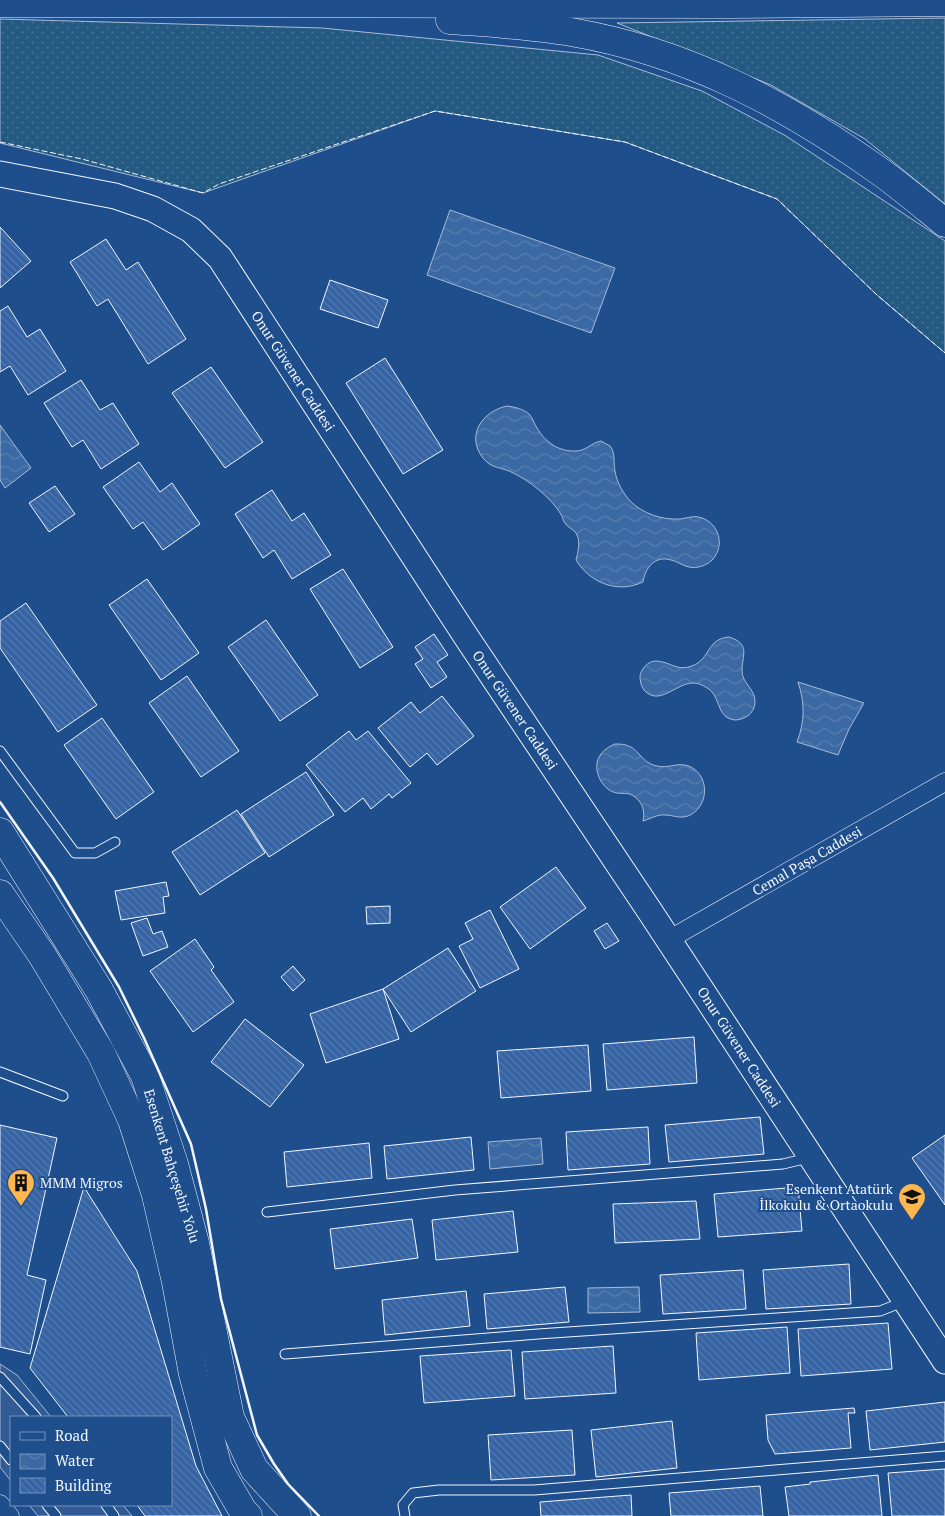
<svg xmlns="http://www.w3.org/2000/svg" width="945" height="1516" viewBox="0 0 945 1516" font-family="'PT Serif',serif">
<defs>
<pattern id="grass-dots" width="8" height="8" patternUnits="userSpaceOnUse" patternTransform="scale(1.25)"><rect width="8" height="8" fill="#245a82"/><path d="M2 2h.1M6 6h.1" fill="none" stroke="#447295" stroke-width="1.8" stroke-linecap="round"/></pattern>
<pattern id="water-waves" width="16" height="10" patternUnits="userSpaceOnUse" patternTransform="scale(1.25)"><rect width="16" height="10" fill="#3b69a3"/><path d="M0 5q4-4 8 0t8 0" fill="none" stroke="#587fb1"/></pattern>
<pattern id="building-back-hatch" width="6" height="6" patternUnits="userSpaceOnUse" patternTransform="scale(1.25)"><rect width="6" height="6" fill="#3563a3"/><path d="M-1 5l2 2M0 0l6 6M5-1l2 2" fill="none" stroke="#537ab1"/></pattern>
</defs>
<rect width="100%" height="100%" fill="#1f4e8c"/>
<g fill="url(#grass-dots)" stroke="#a8bbd7">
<polygon points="945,18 945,204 865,139 771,85 617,23"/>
<polygon points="0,19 322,28 598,55 702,91 786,136 945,241 945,353 877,295 777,199 625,142 435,111 203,193 0,143"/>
</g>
<g fill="#305b95" stroke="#a8bbd7">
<polygon points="0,1364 17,1375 51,1417 11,1417 11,1481 0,1467"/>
<polygon points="29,1505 123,1505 132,1516 38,1516"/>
</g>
<g fill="url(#water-waves)" stroke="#a8bbd7">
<polygon points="450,210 615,268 591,333 427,275"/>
<path d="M507 406C515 407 523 409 529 414 533 418 534 424 537 428 545 442 559 452 576 451 586 451 591 443 601 441L610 446C616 454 613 462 615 471 617 483 623 493 631 502 644 514 662 520 680 519 688 518 694 515 702 518 719 524 725 545 713 559 708 565 697 569 689 567 683 566 677 561 671 560 655 555 645 568 643 582 618 594 590 583 576 560 578 552 581 541 576 533 573 529 567 527 565 523 563 521 563 518 562 516 552 498 528 479 509 471 499 467 491 468 483 458 465 435 483 411 507 406Z"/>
<polygon points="0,425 31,468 5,488 0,480"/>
<path d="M729 637C751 644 742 655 742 671 742 683 755 689 755 701 755 707 753 711 749 715 745 718 740 720 735 720 717 718 721 700 710 690 705 686 699 683 693 683 676 683 659 707 644 690 641 686 640 681 640 676 641 669 648 661 656 661 669 661 677 672 692 666 711 659 706 639 729 637Z"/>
<path d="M798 682 864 703 849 729 838 755 797 742C805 721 805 703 798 682Z"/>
<path d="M615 744C641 743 637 762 657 766 669 769 679 761 691 767 711 778 708 808 688 816 679 819 673 815 665 815 658 814 650 819 643 821 645 812 643 803 635 797 629 792 624 794 617 793 604 791 595 775 597 763 599 753 606 748 615 744Z"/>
<polygon points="541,1138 543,1164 490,1169 488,1142"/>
<polygon points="639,1287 640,1312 588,1313 588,1288"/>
</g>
<g fill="url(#building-back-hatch)" stroke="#f2f6ff">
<polygon points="0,227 31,261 0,288"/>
<polygon points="106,239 126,270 138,262 186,339 148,364 108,299 97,306 70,262"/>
<polygon points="330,280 388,300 378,328 320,309"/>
<polygon points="8,306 27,337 40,329 66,371 28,395 10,366 0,372 0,311"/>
<polygon points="385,358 443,450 403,474 346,383"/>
<polygon points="211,367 263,442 225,468 172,393"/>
<polygon points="81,380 100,410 113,403 139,444 101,469 83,440 72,447 44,403"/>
<polygon points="139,462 160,492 172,483 200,524 163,550 143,522 133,529 103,487"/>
<polygon points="55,486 75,514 49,532 29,503"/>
<polygon points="272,490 292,521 304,513 331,555 292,579 274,550 263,558 235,514"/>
<polygon points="343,569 393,647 360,668 310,589"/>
<polygon points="147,579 199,653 161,680 109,605"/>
<polygon points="26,603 97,705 58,732 0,648 0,621"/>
<polygon points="266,620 318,695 280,721 228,647"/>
<polygon points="434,634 448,655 437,662 447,677 431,688 415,664 423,659 415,647"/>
<polygon points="187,676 239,751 201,777 149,703"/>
<polygon points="442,696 474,736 437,765 427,753 410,767 378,728 411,702 420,713"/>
<polygon points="102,718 154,792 116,819 64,745"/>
<polygon points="349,731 356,740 368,731 411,783 392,798 389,794 371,809 363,798 345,812 306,765"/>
<polygon points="306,772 334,815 269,857 241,814"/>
<polygon points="237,810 265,853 200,895 172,852"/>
<polygon points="556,867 586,908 530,949 500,907"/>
<polygon points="166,882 169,896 163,897 165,913 121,920 115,891"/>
<polygon points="390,906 390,923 367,924 366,907"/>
<polygon points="490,910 519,969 480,988 459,946 473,939 465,923"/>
<polygon points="147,918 153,934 162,931 168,947 143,956 131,923"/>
<polygon points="607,923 619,941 605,949 594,931"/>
<polygon points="195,939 214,967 211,970 234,1002 193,1032 150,971"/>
<polygon points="448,948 476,991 411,1032 383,989"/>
<polygon points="293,966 305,980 293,991 281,977"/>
<polygon points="383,989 399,1039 326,1063 310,1014"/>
<polygon points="245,1019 304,1065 270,1107 211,1062"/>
<polygon points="694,1037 697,1083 607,1090 603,1044"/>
<polygon points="588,1045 591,1091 501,1098 497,1051"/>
<polygon points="760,1117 764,1154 669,1162 665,1125"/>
<polygon points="0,1125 57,1138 27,1275 46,1280 30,1354 0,1347"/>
<polygon points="648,1127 650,1164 568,1170 566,1132"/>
<polygon points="945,1135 945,1205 912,1158"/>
<polygon points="471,1137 474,1170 387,1179 384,1146"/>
<polygon points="369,1143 372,1178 287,1187 284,1152"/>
<polygon points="84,1187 137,1271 196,1466 222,1516 145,1516 137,1505 171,1505 171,1417 68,1417 30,1368"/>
<polygon points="798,1187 802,1231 718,1237 714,1194"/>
<polygon points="696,1201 700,1239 615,1243 613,1204"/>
<polygon points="513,1211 518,1252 436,1260 432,1220"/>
<polygon points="412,1219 418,1258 335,1269 330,1229"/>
<polygon points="849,1264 851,1304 766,1309 763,1270"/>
<polygon points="743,1270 746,1309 663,1314 660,1275"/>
<polygon points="565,1287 569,1322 487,1329 484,1294"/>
<polygon points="466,1291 470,1326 385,1335 382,1300"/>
<polygon points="888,1323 892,1369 801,1376 798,1329"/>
<polygon points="787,1327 790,1373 699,1380 696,1333"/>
<polygon points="613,1346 616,1393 525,1399 522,1352"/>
<polygon points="511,1350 515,1396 424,1403 420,1356"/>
<polygon points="945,1402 945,1442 870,1450 866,1411"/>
<polygon points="854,1408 855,1413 848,1413 851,1448 775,1454 768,1440 766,1415"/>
<polygon points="672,1421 677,1468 596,1477 591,1430"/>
<polygon points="572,1430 575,1475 491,1480 488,1435"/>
<polygon points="945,1469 945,1516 892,1516 888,1473"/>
<polygon points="878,1475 882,1516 789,1516 785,1487 810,1484 810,1482"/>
<polygon points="760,1486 763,1516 671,1516 669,1493"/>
<polygon points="631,1495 632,1516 541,1516 540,1502"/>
</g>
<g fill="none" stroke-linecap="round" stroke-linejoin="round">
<defs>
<g id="lane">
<polyline points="0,751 75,853 95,853 115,842"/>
<polyline points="0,1072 63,1096"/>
<polyline points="267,1212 455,1190 783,1164 808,1158"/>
<polyline points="285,1354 538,1334 880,1311 903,1302"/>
<polyline points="0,1377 36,1417"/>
<polyline points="0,1446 11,1460"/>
<polyline points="47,1505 56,1516"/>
<polyline points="106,1505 114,1516"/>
<polyline points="405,1516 403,1505 413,1493 439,1490 534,1490 945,1456"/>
</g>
<g id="street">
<polyline points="668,940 945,782"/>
<polyline points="0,1504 10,1516"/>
</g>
<polyline id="secondary" points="0,174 115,196 153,209 191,230 220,258 467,638 649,910 945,1361"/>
<g id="primary">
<polyline points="0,832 99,990 145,1076 174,1164 195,1243 230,1417 254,1469 297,1516"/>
<polyline points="0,894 42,955 101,1053 132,1120 156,1195 176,1282 193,1374 218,1468 243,1511 248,1516"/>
</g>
<g id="highway">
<polyline points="0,3 732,4 945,2"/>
<path d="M450 20C491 23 531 25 571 32 688 52 787 105 882 173 904 189 924 206 945 223"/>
</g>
</defs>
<use href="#lane" stroke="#f2f6ff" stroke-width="11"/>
<use href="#street" stroke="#f2f6ff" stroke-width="19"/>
<use href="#secondary" stroke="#f2f6ff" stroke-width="27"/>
<use href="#primary" stroke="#f2f6ff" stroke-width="29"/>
<use href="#highway" stroke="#f2f6ff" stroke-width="29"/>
<use href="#lane" stroke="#1f4e8c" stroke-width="9"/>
<use href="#street" stroke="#1f4e8c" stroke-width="18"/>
<use href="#secondary" stroke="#1f4e8c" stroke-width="25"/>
<use href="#primary" stroke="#1f4e8c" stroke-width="28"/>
<use href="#highway" stroke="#1f4e8c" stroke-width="28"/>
<polyline stroke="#f2f6ff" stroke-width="1" stroke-dasharray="6 2.5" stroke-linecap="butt" points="0,142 82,159 203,193 219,184 435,111 625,142 777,199 877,295 945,353"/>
<polyline stroke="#f2f6ff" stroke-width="2.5" points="0,802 53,878 119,987 144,1038 191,1144 206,1209 221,1299 257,1435 274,1464 288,1484 319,1516"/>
</g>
<defs>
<symbol id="building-pin" viewBox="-11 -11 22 30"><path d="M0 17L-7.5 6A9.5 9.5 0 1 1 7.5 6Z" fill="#ffb74d" stroke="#1f4e8c"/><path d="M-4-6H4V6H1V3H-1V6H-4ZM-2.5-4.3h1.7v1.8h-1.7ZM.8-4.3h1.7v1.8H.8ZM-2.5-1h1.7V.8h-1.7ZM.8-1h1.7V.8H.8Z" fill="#111"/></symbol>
<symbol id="school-pin" viewBox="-11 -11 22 30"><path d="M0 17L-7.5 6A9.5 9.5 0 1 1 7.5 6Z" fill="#ffb74d" stroke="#1f4e8c"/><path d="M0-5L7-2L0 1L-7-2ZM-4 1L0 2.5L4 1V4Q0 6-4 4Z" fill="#111"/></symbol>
</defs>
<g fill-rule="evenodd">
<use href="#building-pin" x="5" y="1167" width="32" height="43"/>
<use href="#school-pin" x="896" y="1181" width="32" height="43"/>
</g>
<g text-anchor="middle" stroke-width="4" stroke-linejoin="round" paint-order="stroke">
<g font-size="14" fill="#f2f6ff" stroke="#1f4e8c">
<text transform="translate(293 371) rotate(57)" y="5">Onur Güvener Caddesi</text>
<text transform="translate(515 710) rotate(56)" y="5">Onur Güvener Caddesi</text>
<text transform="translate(807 861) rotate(-30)" y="5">Cemal Paşa Caddesi</text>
<text transform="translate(739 1047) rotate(57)" y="5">Onur Güvener Caddesi</text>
<text transform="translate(172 1166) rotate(73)" y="5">Esenkent Bahçeşehir Yolu</text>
</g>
<g font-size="14" fill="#f2f6ff" stroke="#1f4e8c" text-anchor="start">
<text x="40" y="1188">MMM Migros</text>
<text x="893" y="1194" text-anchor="end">Esenkent Atatürk<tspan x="893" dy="16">İlkokulu &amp; Ortaokulu</tspan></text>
</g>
</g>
<rect x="10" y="1416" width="162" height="90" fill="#1f4e8c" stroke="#7391ba"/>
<rect x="20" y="1432" width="25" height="8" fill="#1f4e8c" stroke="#7391ba"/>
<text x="55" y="1441" font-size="15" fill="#f2f6ff">Road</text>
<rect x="20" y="1454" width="25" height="15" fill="url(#water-waves)" stroke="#7391ba"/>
<text x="55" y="1466" font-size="15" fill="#f2f6ff">Water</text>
<rect x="20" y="1478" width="25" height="15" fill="url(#building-back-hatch)" stroke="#7391ba"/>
<text x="55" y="1491" font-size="15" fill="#f2f6ff">Building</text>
</svg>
